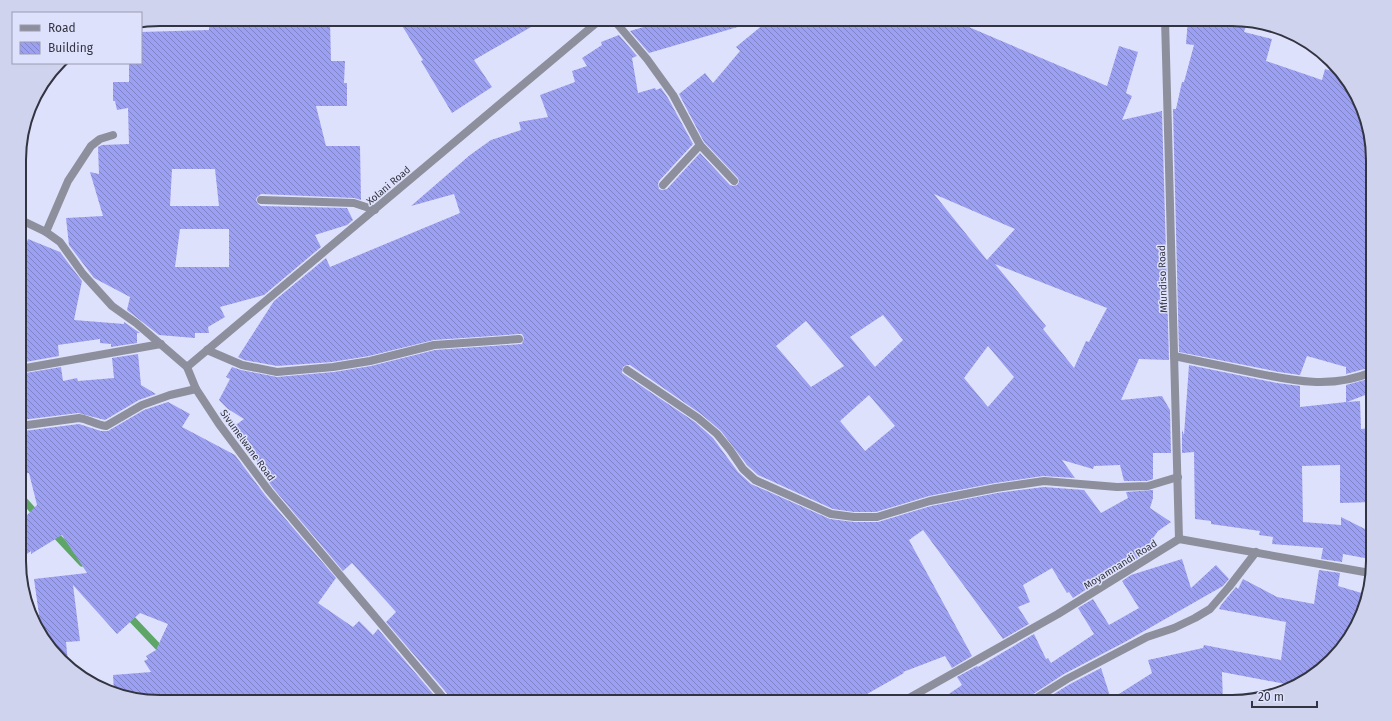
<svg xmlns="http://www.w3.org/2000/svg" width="1392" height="721" viewBox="0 0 1392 721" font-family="'Fira Sans',sans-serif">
<defs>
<pattern id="building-back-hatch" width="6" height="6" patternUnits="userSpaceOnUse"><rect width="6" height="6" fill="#9ca0f2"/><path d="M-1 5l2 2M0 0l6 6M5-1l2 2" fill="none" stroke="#8083c6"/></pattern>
</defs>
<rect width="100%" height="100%" fill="#dee1fc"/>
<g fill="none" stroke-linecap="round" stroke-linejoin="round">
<g stroke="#5da667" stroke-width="7">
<polyline points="21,497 38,516"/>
<polyline points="52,531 82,563"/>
<polyline points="127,614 164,653"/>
</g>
</g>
<g fill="url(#building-back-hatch)" fill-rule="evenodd">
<polygon points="398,19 545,19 474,60 492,87 452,113 421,61 423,60"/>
<polygon points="671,19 747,19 748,24 649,53 630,31"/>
<path d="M770 19H950L1107 86 1119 46 1138 52 1126 93 1132 96 1122 120 1162 111 1169 360 1139 359 1121 400 1162 396 1170 410 1171 453H1153V479L1147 481H1124L1120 465 1094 466 1093 469 1062 460 1075 478 1043 476 995 483 929 496 876 512H854L833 509 758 475 747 465 721 431 701 414 630 365H627L623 367 622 373 695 422 713 438 738 472 751 484 830 519 854 522H878L931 506 997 493 1044 487 1084 490 1101 513 1128 498 1126 492 1153 490V498L1150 508 1171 522 1158 531 1140 557 1116 571 1114 567 1084 584 1087 589 1073 598 1069 592 1067 593 1052 568 1023 585 1030 602 1018 607 1029 624 1003 639 923 530 909 540 972 656 952 668 945 656 903 672 904 673 853 702H452L451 698 386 622 396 612 352 563 343 571 273 488 258 467 264 471 233 427 244 419 228 409 219 400 230 379 226 377 232 367 241 370 277 377 334 372 371 366 435 350 522 344 524 338 522 334H519L434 340 369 356 332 362 277 366 244 360 238 357 274 301 326 258 330 267 460 213 454 194 411 206 470 155 491 140 521 130 519 122 548 117 540 95 575 82 572 71 587 66 582 58 602 45 601 42 619 35 637 56 632 58 638 93 655 88 656 90 661 88 668 98 693 144 659 181 658 184 659 189 662 190 667 189 700 153 730 185 733 186 737 185 739 182 738 178 704 142 679 94 705 73 713 83 740 51 736 47ZM934 194 1015 229 987 260ZM995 264 1107 308 1089 342 1086 341 1074 368 1043 329 1046 326ZM883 315 903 340 875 367 850 337ZM806 321 844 366 811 387 776 346ZM988 346 1014 377 988 407 964 378ZM869 395 895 426 865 451 840 421Z"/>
<polygon points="1188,19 1226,19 1246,26 1244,32 1272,39 1266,61 1322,80 1325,69 1340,73 1349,81 1372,142 1372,367 1346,374 1346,367 1307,356 1300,375 1279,372 1179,352 1173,109 1176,109 1182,82 1184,82 1194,45 1186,44"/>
<path d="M330 21 331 61H345L344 83H347V106H316L326 146H360L361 200 354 198 261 194 257 197 256 200 258 204 261 206 347 208 353 220 347 225 315 235 321 247 264 295 220 307 225 317 208 327 209 333H195V338L159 335 127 310 130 297 94 278 69 245 66 218 103 216 90 172 99 174 98 147 102 145 129 144 128 108 117 110 115 101H113V82H129V63H141V32L209 30V23ZM172 169H215L219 206H170ZM180 229H229V267H175Z"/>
<polygon points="28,239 60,252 82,281 74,320 124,324 124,322 140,333 137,333 137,343 111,347 111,344 100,343 100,339 58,345 59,356 20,363 20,244 25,247"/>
<polygon points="138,354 141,385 156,394 139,400 105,420 78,413 22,420 20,408 20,374 61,367 63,381 77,378 78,381 114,378 112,358"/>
<polygon points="1189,365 1277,383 1300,386 1300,407 1346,402 1346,385 1372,378 1373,392 1347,402 1360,401 1361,429 1372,428 1373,502 1340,503 1340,465 1302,466 1303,522 1341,525 1341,517 1373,533 1373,550 1370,559 1343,554 1342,562 1321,559 1323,548 1272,544 1273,537 1259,535 1260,531 1211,524 1211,521 1195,519 1194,452 1182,453 1182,430 1184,435"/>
<polygon points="168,402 190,414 182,427 235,455 265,495 336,578 318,603 353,627 359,621 373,635 378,629 440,702 159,702 114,691 113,675 151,672 144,661 148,659 146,656 156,650 168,624 140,613 117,634 73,585 80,641 66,642 68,663 48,647 41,629 34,579 87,573 62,535 31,554 31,551 20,559 20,522 37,505 29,473 20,474 20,449 26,448 24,431 79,424 101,431 108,431 144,410"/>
<polygon points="1182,559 1191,588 1216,565 1229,579 1223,586 1125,642 1064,674 1021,702 937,702 962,685 957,677 977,666 978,667 1034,634 1046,659 1048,658 1051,663 1094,634 1078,608 1093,599 1109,625 1139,608 1122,581 1131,575"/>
<polygon points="1319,570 1340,573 1338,586 1365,594 1358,624 1310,678 1291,685 1222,672 1223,702 1044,702 1044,700 1070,684 1101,668 1111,699 1152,673 1148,660 1203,648 1204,645 1281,660 1286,622 1219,609 1221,605 1236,587 1238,589 1243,579 1277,597 1314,604"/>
</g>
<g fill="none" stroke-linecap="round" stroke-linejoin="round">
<g stroke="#8d8f9d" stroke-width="8">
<polyline points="613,19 647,59 673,95 700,145 734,181"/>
<polyline points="1165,19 1179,539"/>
<polyline points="663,185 700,145"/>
<polyline points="261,200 354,203 375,210"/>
<polyline points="19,219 46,232 60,242 83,274 112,306 136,323 187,367 196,389 219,424 269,491 447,702"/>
<polyline points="46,232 68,181 91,146 100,139 113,135"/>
<polyline points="207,350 242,365 277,372 333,367 370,361 434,345 519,339"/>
<path d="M1174 356C1198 361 1222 366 1246 371 1289 380 1330 390 1372 372"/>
<polyline points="187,367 601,19"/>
<polyline points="20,369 161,344"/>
<polyline points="627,370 698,418 717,434 730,450 743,469 755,480 831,514 854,517 877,517 930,501 996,488 1044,481 1117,487 1148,486 1178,477"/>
<path d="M20 426 79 418C88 419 96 425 106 426L142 405 170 395 196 389"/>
<polyline points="902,702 1058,614 1179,539 1370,573"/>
<polyline points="1030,702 1067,679 1147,637 1174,628 1195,618 1210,609 1229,587 1256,552"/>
</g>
</g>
<g text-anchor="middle" stroke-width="3" stroke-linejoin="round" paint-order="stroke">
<g font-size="10" fill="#333441" stroke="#dee1fc">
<text transform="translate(388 185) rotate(-40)" y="4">Xolani Road</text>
<text transform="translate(1162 279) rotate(-92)" y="4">Mfundiso Road</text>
<text transform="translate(248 445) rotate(54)" y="4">Sivumelwane Road</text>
<text transform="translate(1120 564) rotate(-32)" y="4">Moyamnandi Road</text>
</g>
</g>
<path d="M0 0H1392V721H0ZM160 26H1232A134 134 0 0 1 1366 160V561A134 134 0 0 1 1232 695H160A134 134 0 0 1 26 561V160A134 134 0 0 1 160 26Z" fill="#d0d3ed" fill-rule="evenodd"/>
<path fill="none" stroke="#333441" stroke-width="2" d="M160 26H1232A134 134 0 0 1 1366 160V561A134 134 0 0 1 1232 695H160A134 134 0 0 1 26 561V160A134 134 0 0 1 160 26Z"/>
<rect x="12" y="12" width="130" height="52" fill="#dee1fc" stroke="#9a9cb1"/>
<rect x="20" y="25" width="20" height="6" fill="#8d8f9d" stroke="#9a9cb1"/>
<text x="48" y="32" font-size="12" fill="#333441">Road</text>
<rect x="20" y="42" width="20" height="12" fill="url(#building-back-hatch)" stroke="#9a9cb1"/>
<text x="48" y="52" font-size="12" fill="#333441">Building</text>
<path d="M1252 701v6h65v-6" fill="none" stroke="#333441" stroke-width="2"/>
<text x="1258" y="701" font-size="12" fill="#333441" stroke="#dee1fc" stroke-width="3" paint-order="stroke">20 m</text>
</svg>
